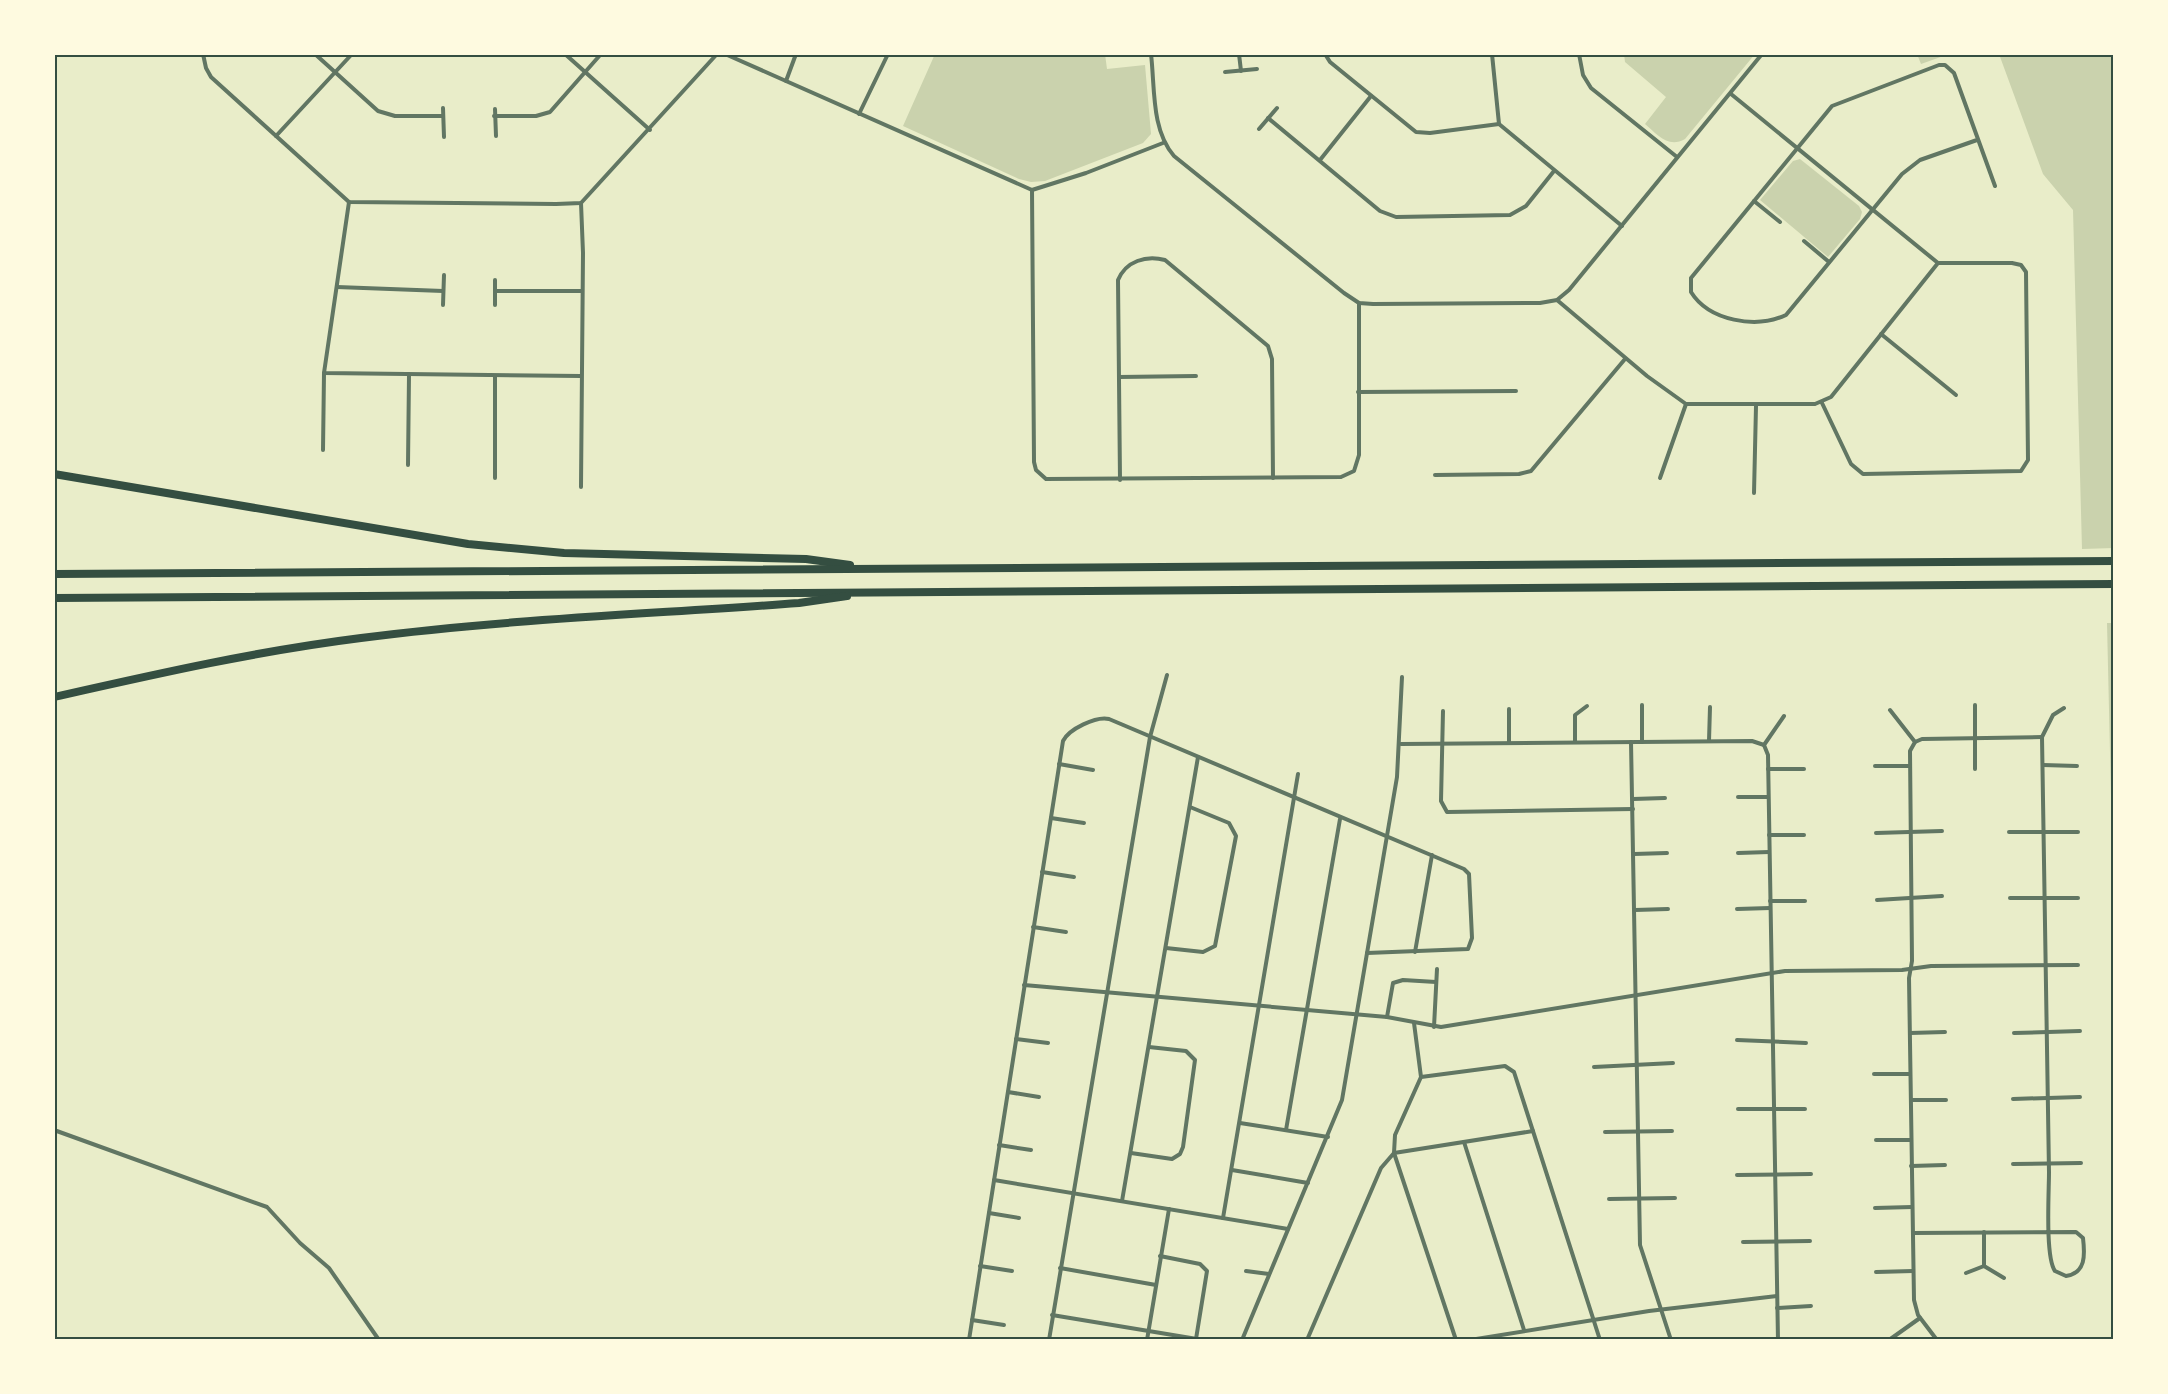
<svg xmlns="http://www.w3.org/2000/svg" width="2168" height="1394" viewBox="0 0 2168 1394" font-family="'Asap Condensed',sans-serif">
<rect width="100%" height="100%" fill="#e9edc9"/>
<g fill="#cad2ad">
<polygon points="935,54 1105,54 1107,69 1145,65 1151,134 1143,143 1045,181 1031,182 1019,179 903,126"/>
<path d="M1624 54H1755L1685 139C1668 149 1657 134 1645 124L1666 97 1625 62Z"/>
<polygon points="1917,54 1949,54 1921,64"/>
<polygon points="1999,54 2114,54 2114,548 2082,549 2073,210 2043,174"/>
<polygon points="1800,159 1859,206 1862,212 1860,219 1828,257 1760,200 1793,161"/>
<polygon points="2107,623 2114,623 2114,926"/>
</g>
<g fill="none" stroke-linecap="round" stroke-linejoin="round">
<g stroke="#617663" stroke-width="4">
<polyline points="203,54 206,68 211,77 349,202 556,204 581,203 717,54"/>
<polyline points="315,54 378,111 395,116 443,116"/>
<polyline points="565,54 650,130"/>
<polyline points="725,54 1032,190 1086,173 1163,143"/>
<path d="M1151 54C1155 87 1151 130 1174 156L1344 293 1359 303 1373 304 1540 303 1557 300 1569 290 1762 54"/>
<polyline points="1239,54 1241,71"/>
<polyline points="1325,54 1330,62 1416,132 1430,133 1499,124"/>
<polyline points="1492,54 1499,124 1622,226"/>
<polyline points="1579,54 1583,75 1591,88 1677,157"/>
<polyline points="1225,72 1257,69"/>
<polyline points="786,81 796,54"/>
<polyline points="1731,94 1938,263 2012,263 2021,265 2026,272 2028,460 2021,471 1863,474 1851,464 1822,403"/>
<polyline points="443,108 444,137"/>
<polyline points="495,109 496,136"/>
<polyline points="859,114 888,54"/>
<polyline points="494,116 536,116 550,112 601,54"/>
<polyline points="1268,118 1380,211 1396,217 1510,215 1526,206 1554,171"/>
<polyline points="1259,129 1277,108"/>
<polyline points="276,136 352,54"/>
<path d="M1977 140 1920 160 1902 174 1786 315C1756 329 1709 321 1691 292V278L1832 106 1939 65H1945L1954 73 1995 186"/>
<polyline points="1320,160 1371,96"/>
<polyline points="1032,190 1034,462 1036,470 1046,479 1341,477 1354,471 1359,455 1359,303"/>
<polyline points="1754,201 1780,222"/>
<polyline points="349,202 324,373 581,376"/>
<polyline points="1804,241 1829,262"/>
<polyline points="337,287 443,291"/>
<polyline points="495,291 581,291"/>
<polyline points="1557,300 1647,376 1686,404 1815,404 1831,397 1938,263"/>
<polyline points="443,305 444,275"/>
<polyline points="495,305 495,280"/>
<polyline points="1881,334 1956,395"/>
<polyline points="495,376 495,478"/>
<polyline points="1119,377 1196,376"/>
<polyline points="1358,392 1516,391"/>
<polyline points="323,450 324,373"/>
<polyline points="408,465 409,375"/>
<polyline points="1435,475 1519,474 1531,471 1625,359"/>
<polyline points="1660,478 1686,404"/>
<path d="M1120 480 1118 280C1126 261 1146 255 1165 260L1268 346 1272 359 1273 478"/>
<polyline points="581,487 583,253 581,203"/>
<polyline points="1754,493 1756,406"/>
<polyline points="1642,705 1642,742"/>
<polyline points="1509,709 1509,743"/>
<polyline points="1890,710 1915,742 1910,751 1912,961 1909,978 1914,1300 1918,1315 1937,1340"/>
<polyline points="1443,711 1441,801 1447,812 1633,809"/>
<polyline points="1709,741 1710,707"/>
<polyline points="1575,742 1575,715 1587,706"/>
<polyline points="1631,742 1640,1245 1671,1340"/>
<polyline points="1915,742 1922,739 2042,737"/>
<polyline points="1401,744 1752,741 1764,745"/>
<polyline points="1059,764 1093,770"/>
<polyline points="2043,765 2077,766"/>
<polyline points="1875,766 1910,766"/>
<polyline points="1768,769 1804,769"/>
<polyline points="1975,769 1975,705"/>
<polyline points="1738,797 1768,797"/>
<polyline points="1633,799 1665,798"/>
<polyline points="1051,818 1084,823"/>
<polyline points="2009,832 2078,832"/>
<polyline points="1876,833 1942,831"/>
<polyline points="1769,835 1804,835"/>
<polyline points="1738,853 1769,852"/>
<polyline points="1634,854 1667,853"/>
<polyline points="1042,872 1074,877"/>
<polyline points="2010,898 2078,898"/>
<polyline points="1877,900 1942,896"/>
<polyline points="1770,901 1805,901"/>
<polyline points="1737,909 1770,908"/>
<polyline points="1635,910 1668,909"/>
<polyline points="1033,927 1066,932"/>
<polyline points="1166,948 1203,952 1215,946 1236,836 1229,823 1190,807"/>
<polyline points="1415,952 1432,855"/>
<polyline points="1024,985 1387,1017 1441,1027 1785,971 1902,970 1931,966 2078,965"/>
<polyline points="1387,1017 1393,983 1403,980 1436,982"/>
<polyline points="1414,1023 1421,1077"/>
<polyline points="1434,1027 1437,969"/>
<polyline points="1910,1033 1945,1032"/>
<polyline points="2014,1033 2080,1031"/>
<polyline points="1016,1039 1048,1043"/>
<polyline points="1737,1040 1806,1043"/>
<polyline points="1594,1067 1673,1063"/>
<polyline points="1874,1074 1910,1074"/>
<polyline points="1008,1092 1039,1097"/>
<polyline points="2013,1099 2080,1097"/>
<polyline points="1911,1100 1946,1100"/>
<polyline points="1738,1109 1805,1109"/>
<polyline points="1240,1123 1328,1137"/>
<polyline points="54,1130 267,1207 300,1243 329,1268 379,1340"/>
<polyline points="1286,1130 1340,819"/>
<polyline points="1605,1132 1672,1131"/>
<polyline points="1876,1140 1911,1140"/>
<polyline points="1464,1142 1524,1330"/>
<polyline points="999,1145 1031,1150"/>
<polyline points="1131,1153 1172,1159 1180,1154 1183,1147 1195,1060 1186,1051 1149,1047"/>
<polyline points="2013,1164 2081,1163"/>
<polyline points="1911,1166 1945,1165"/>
<polyline points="1232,1170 1308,1183"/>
<polyline points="1737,1175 1811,1174"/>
<polyline points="994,1180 1288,1229"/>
<polyline points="1609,1199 1675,1198"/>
<polyline points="1122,1201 1198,757"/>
<polyline points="1875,1208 1912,1207"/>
<polyline points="989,1213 1019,1218"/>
<polyline points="1223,1218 1298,774"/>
<polyline points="1984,1232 1984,1266 2004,1278"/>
<path d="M1913 1233 2076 1232 2083 1238C2085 1255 2086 1273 2066 1276L2055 1271C2045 1257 2049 1192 2049 1172 2046 1027 2044 882 2042 737L2053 715 2064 708"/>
<polyline points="1743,1242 1810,1241"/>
<polyline points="1160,1256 1200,1264 1207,1271 1196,1339"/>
<polyline points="980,1266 1012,1271"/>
<polyline points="1060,1268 1156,1285"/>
<polyline points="1246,1271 1269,1274"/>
<polyline points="1876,1272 1913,1271"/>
<polyline points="1966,1273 1984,1266"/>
<polyline points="1777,1308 1811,1306"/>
<polyline points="1052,1315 1203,1340"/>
<polyline points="972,1320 1004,1325"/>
<path d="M969 1340 1063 741C1069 729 1096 716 1109 719L1464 869 1469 874 1472 938 1468 949 1367 953"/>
<polyline points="1049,1340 1150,737 1167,675"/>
<polyline points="1147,1340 1169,1209"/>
<polyline points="1242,1340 1342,1100 1397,777 1402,677"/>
<polyline points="1307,1340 1381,1168 1394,1153 1395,1135 1421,1077 1505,1066 1514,1072 1600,1340"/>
<polyline points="1456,1340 1394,1153 1533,1131"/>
<polyline points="1470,1340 1649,1311 1777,1296"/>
<polyline points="1778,1340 1768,755 1764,745 1784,716"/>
<polyline points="1889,1340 1920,1318"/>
</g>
<g stroke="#344e41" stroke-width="8">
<polyline points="54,474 468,544 564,553 806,559 850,565"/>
<polyline points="54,574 2114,561"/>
<polyline points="54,598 2114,584"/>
<path d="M54 697C156 674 257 651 361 638 506 619 653 614 799 603L847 596"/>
</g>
</g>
<rect width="2168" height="1394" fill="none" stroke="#fefae0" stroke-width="111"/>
<rect x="56" y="56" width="2056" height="1282" fill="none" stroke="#344e41" stroke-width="2"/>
</svg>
